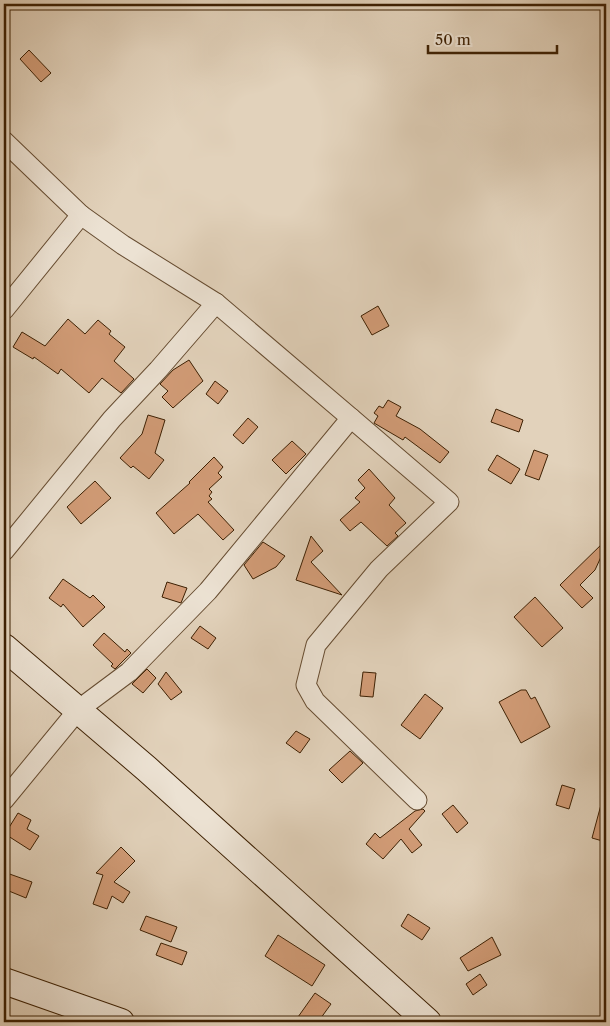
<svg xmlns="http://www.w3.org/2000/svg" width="610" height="1026" viewBox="0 0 610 1026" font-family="'Libre Caslon Text',serif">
<rect width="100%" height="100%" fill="#e2d2bb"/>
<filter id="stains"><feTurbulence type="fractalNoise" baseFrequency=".004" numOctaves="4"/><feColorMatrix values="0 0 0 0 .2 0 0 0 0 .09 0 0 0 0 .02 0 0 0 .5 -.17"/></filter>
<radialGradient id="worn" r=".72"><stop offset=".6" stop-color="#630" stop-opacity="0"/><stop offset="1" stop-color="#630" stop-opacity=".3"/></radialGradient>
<g fill="#d29c77" stroke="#3d2003">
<polygon points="29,50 51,73 41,82 20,59"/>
<polygon points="378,306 389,326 372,335 361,316"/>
<polygon points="68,319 85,334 98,320 111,331 109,334 125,347 114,361 134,379 121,393 102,378 89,393 61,369 58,374 34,357 33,359 13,347 22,332 45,346"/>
<polygon points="189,360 203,381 173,408 162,397 168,391 160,384 173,370"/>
<polygon points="215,381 228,391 218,404 206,394"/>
<polygon points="388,400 401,407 396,416 420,429 449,452 440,463 405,437 403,440 374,423 378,416 374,413 379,406 383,408"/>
<polygon points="496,409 523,420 519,432 491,422"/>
<polygon points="148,415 165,420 155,453 164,460 149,479 133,466 131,468 120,458 142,434"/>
<polygon points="248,418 258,427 243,444 233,435"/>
<polygon points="292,441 306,454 286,474 272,460"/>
<polygon points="534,450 548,455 539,480 525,475"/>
<polygon points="497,455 520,469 511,484 488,470"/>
<polygon points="214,457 223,467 218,473 222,477 209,489 212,492 209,496 212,499 208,502 234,530 223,540 198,514 174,534 156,513 190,483 189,482"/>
<polygon points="369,469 395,498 389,505 406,523 395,533 398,536 387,546 361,522 350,531 340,520 360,502 355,498 365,488 358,480"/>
<polygon points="95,481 111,498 81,524 67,507"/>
<polygon points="311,536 323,551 311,562 342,595 296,580"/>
<polygon points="606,540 606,546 595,570 580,585 593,598 582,608 560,585"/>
<polygon points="263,542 285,556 276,567 253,579 244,565"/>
<polygon points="63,579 90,598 93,595 105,607 83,627 63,604 61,607 49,598"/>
<polygon points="167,582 187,588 181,603 162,597"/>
<polygon points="535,597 563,628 542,647 514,617"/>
<polygon points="200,626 216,638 208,649 191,638"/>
<polygon points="104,633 125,652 127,649 131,653 115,669 111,666 113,664 93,645"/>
<polygon points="147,669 156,678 143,693 132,684"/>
<polygon points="166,672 182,692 171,700 158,684"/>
<polygon points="363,672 376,673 373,697 360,696"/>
<polygon points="521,690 526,690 531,699 535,697 550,727 521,743 499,702"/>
<polygon points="425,694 443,708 420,739 401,725"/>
<polygon points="296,731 310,739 300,753 286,743"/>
<polygon points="350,751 363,763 342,783 329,770"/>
<polygon points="562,785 575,789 569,809 556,805"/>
<polygon points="602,801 606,801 606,842 592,838"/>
<polygon points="453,805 468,823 457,833 442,814"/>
<polygon points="423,809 425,811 409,829 422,845 412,853 401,839 383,859 366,844 375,833 380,838 415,811"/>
<polygon points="18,813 31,820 27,829 39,836 30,850 5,834"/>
<polygon points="121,847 135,861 114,882 130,892 123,903 112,896 107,909 93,904 103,875 96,873"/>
<polygon points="4,872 32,882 26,898 4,889"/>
<polygon points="408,914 430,928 422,940 401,926"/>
<polygon points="146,916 177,927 171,942 140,930"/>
<polygon points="278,935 325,965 312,986 265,956"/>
<polygon points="492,937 501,955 468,971 460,958"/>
<polygon points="161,943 187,952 182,965 156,955"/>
<polygon points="480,974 487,985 473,995 466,984"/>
<polygon points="315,993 331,1004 318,1022 306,1022 298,1017"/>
</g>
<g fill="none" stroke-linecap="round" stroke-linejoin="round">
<defs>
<g id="street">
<polyline points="4,141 81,215"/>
<polyline points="4,310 81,215 123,245 216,303 351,418 208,591 129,672 78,710 4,800"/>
<polyline points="351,418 449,502 379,569 316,645 306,685 315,701 417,800"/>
<polyline points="4,551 112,419 158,370 216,303"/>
</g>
<g id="secondary">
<polyline points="4,647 147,769 428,1022"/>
<polyline points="4,981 121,1022"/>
</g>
</defs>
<use href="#street" stroke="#664c31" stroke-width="21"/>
<use href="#secondary" stroke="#3d2003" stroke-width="28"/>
<use href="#street" stroke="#ece2d3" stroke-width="19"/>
<use href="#secondary" stroke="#ece2d3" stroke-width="26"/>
</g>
<rect width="610" height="1026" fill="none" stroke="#e2d2bb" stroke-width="20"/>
<rect x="5" y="5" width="600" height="1016" fill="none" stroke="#3d2003" stroke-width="2.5"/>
<rect x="10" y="10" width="590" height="1006" fill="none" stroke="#3d2003"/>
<path d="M428 45v8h129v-8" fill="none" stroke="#3d2003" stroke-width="2.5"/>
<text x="435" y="45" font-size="15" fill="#3d2003" stroke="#ece2d3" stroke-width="4" paint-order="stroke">50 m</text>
<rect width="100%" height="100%" filter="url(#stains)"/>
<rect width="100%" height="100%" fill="url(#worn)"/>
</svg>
